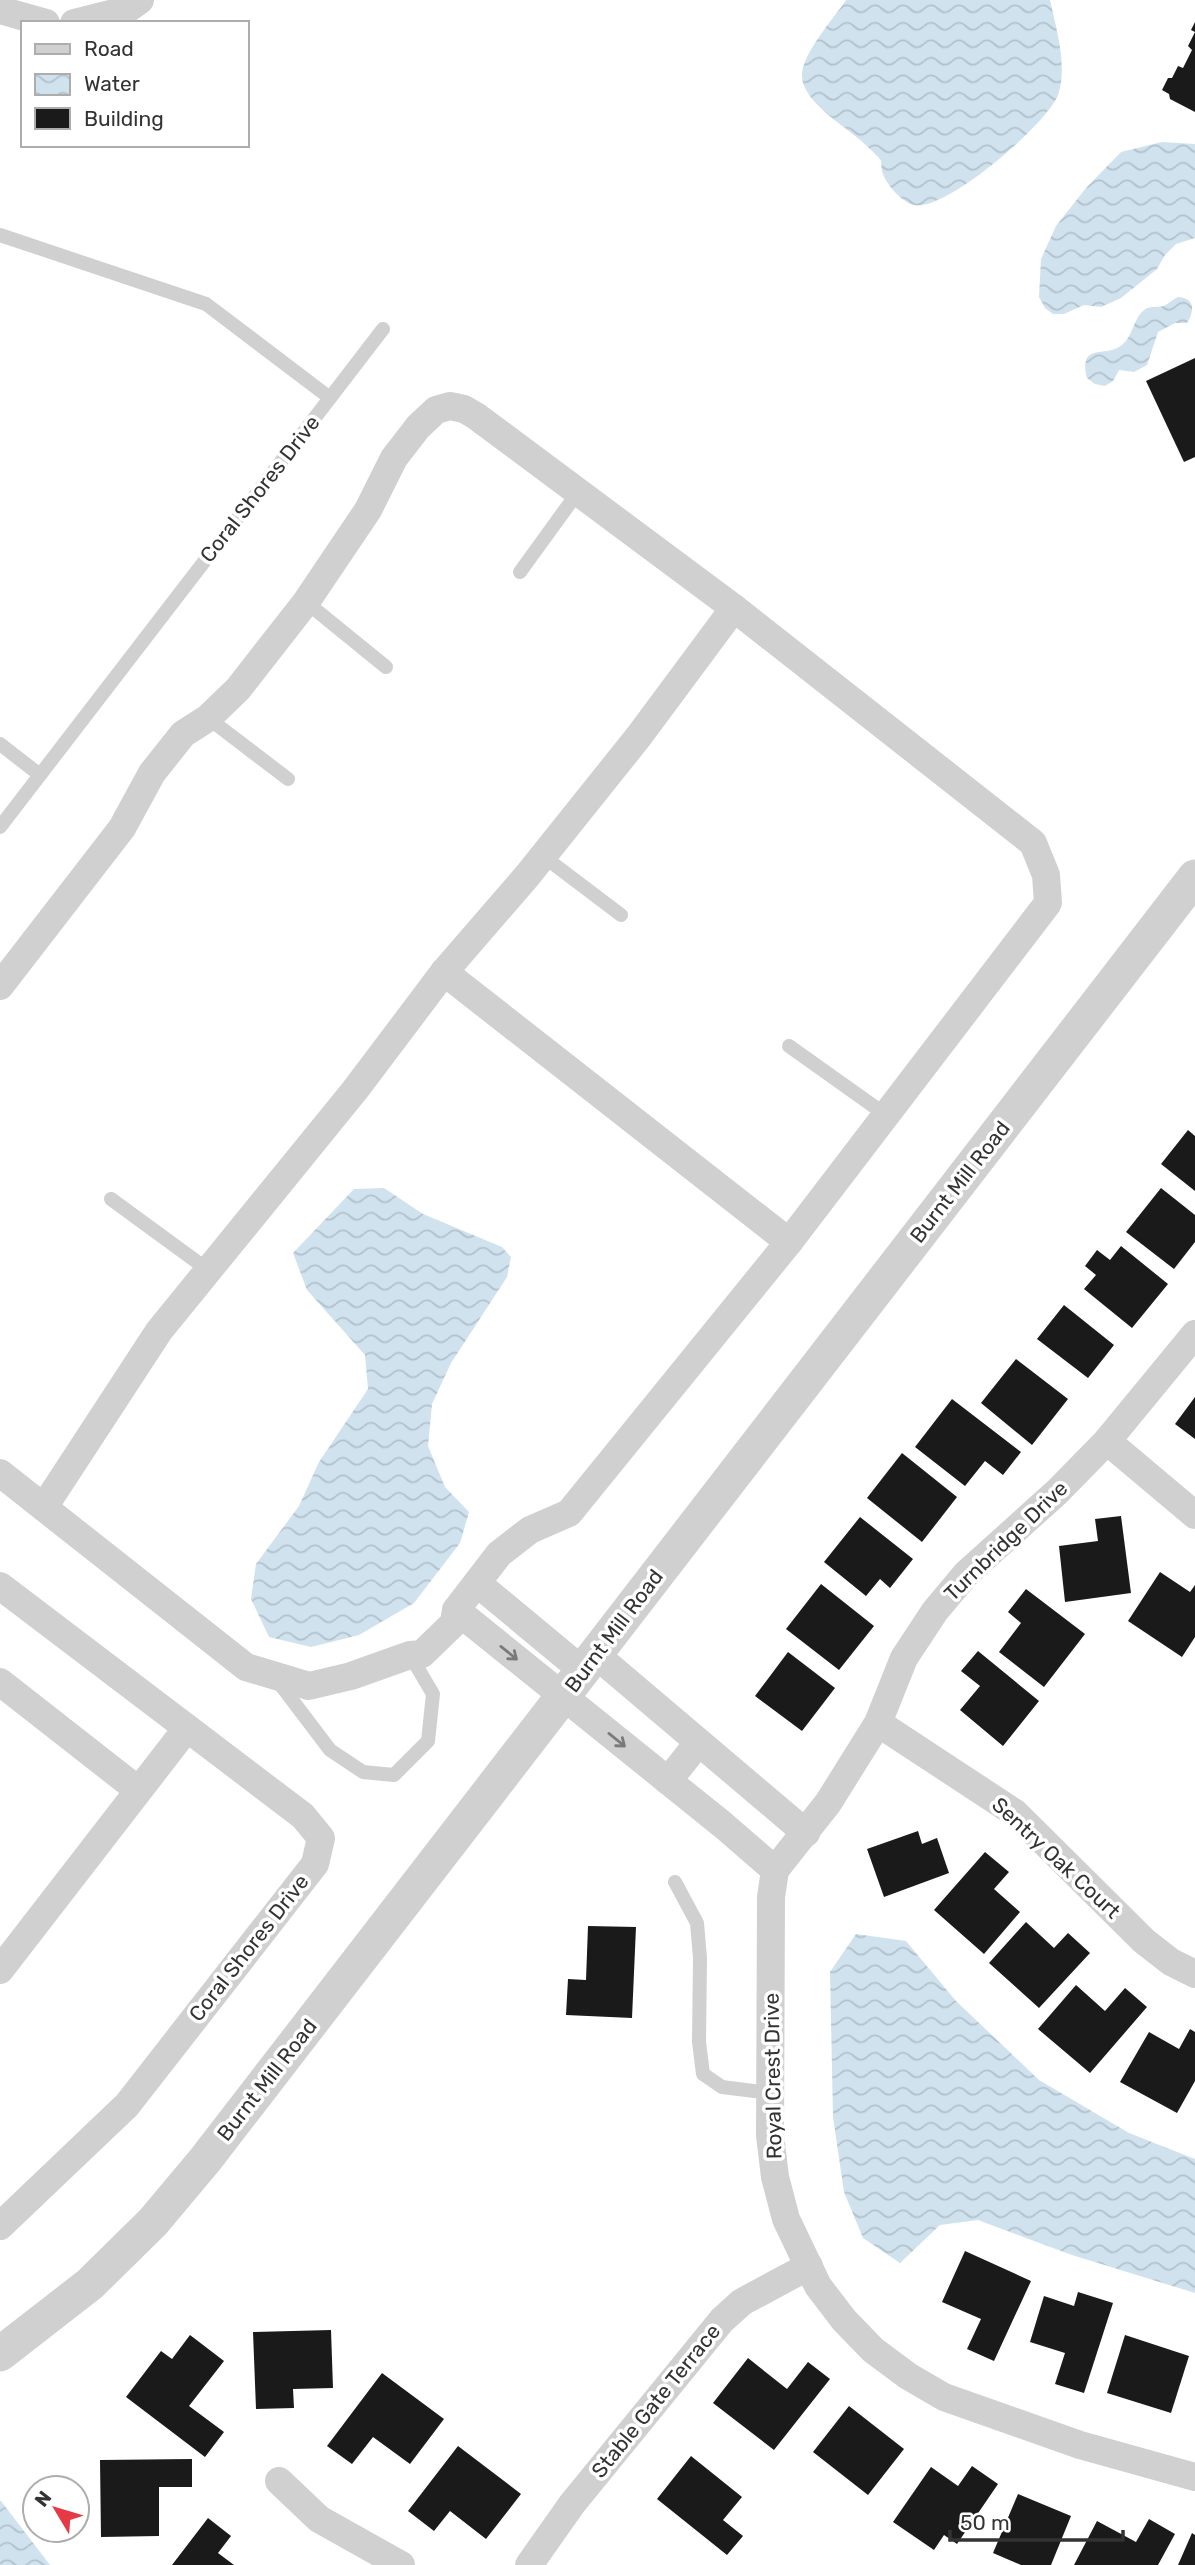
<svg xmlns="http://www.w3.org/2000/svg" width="1195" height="2565" viewBox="0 0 1195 2565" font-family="Rubik,sans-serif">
<defs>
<pattern id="water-waves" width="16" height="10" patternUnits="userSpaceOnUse" patternTransform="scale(1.75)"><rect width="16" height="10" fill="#cfe2ee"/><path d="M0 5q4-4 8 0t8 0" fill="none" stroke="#b2c2cd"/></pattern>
</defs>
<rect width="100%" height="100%" fill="#fff"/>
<g fill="url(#water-waves)">
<path d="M846 0H1050C1056 28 1068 67 1058 95 1047 124 946 212 914 205 901 202 885 183 882 171 881 168 882 164 881 161 879 157 873 152 870 149 851 129 804 105 802 77 800 56 834 18 846 0Z"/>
<polygon points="1162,142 1195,144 1195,238 1176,244 1165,255 1157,269 1121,298 1101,307 1084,305 1064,314 1053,314 1045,308 1039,297 1041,259 1056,226 1086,188 1121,152"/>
<path d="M1178 297C1195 298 1195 311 1187 323H1175L1158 332 1147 365 1134 372 1119 370 1113 381 1105 386 1095 384 1087 378C1079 343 1103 357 1119 347 1133 339 1132 321 1143 311 1149 305 1156 308 1164 306 1168 304 1173 299 1178 297Z"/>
<polygon points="384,1188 423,1214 502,1247 511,1257 507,1277 451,1363 432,1404 428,1446 445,1487 469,1512 460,1543 414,1603 359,1635 311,1647 269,1637 251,1599 256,1564 299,1506 319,1462 368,1389 365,1355 307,1290 293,1253 354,1189"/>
<polygon points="856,1934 906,1941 956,2001 1039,2080 1129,2133 1195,2159 1195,2293 1072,2255 978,2220 940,2225 900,2263 863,2238 844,2192 833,2117 830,1972"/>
<polygon points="0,2501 1,2501 50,2565 0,2565"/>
</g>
<g fill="#1a1a1a">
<polygon points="1195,22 1195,112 1170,99 1169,94 1162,90 1168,78 1172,78 1178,66 1183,68 1192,50 1188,46 1195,32 1191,30"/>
<polygon points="1195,358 1195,457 1184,462 1146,381"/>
<polygon points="1188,1130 1195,1136 1195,1191 1161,1164"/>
<polygon points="1161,1188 1195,1215 1195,1242 1174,1269 1126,1232"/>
<polygon points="1121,1246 1168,1284 1132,1328 1084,1289 1096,1275 1085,1266 1097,1250 1110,1260"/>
<polygon points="1064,1305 1114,1345 1088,1378 1037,1339"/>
<polygon points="1016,1359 1068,1399 1032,1445 981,1403"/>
<polygon points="1195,1397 1195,1439 1175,1424"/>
<polygon points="952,1399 1021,1452 1003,1475 985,1461 965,1486 915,1447"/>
<polygon points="902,1453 957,1497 922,1542 867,1498"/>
<polygon points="1121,1516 1131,1593 1065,1602 1059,1546 1098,1541 1095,1519"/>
<polygon points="860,1517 913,1559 890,1588 880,1579 866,1596 824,1562"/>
<polygon points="1160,1572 1190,1592 1195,1585 1195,1637 1182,1657 1128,1621"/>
<polygon points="821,1584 874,1626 839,1670 786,1629"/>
<polygon points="1026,1589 1085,1634 1044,1687 999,1652 1021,1623 1008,1612"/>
<polygon points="978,1651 1039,1701 1003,1746 960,1710 980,1686 961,1671"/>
<polygon points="788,1652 835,1688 802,1731 755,1696"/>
<polygon points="918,1831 922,1844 937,1838 949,1873 884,1897 867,1849"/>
<polygon points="985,1852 1009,1872 994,1889 1020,1912 984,1954 934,1910"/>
<polygon points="1026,1922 1054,1948 1068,1933 1090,1953 1039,2008 989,1963"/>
<polygon points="588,1926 636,1927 632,2018 566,2015 568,1979 586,1980"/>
<polygon points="1076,1985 1105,2011 1125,1988 1147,2007 1090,2073 1038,2029"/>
<polygon points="1190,2029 1195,2032 1195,2081 1177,2113 1120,2082 1149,2032 1179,2049"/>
<polygon points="965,2251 1031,2281 994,2361 967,2349 981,2319 942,2302"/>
<polygon points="1078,2292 1113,2303 1084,2393 1055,2384 1065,2353 1030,2342 1044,2296 1074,2306"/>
<polygon points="331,2330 333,2388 293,2389 294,2408 256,2409 253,2332"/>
<polygon points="190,2335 224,2361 189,2406 224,2432 205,2457 126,2397 161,2351 172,2359"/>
<polygon points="1125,2335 1189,2356 1171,2413 1107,2393"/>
<polygon points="748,2358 787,2389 808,2362 830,2379 774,2450 713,2403"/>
<polygon points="382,2373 444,2419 410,2464 373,2437 352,2464 327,2446"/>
<polygon points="849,2406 904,2449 868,2495 813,2452"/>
<polygon points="458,2446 521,2494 486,2539 450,2511 434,2531 408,2511"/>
<polygon points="691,2456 742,2497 723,2520 743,2536 727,2555 657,2499"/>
<polygon points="192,2459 192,2487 159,2487 159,2536 101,2537 100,2460"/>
<polygon points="972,2466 998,2484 957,2544 944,2535 934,2550 893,2522 931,2467 958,2486"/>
<polygon points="1018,2494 1071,2516 1051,2565 1021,2565 993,2553"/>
<polygon points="208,2518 231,2536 218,2553 234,2565 172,2565"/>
<polygon points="1149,2519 1175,2534 1158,2565 1074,2565 1097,2521 1136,2542"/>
<polygon points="1192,2533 1195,2535 1195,2565 1178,2565"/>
</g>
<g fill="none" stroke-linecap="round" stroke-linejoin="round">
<g stroke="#d0d0d0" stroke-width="14">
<polyline points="0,235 206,304 330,398 0,827"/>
<polyline points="330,398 383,329"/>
<polyline points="520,572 578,492"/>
<polyline points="306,602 386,667"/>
<polyline points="208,718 288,779"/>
<polyline points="0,744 40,775"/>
<polyline points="543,856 621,915"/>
<polyline points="789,1046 886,1115"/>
<polyline points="111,1199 208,1270"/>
<polyline points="277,1680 330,1750 363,1772 394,1775 428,1741 433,1694 410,1655"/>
<polyline points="675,1882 697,1923 700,1958 699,2042 703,2074 722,2087 770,2093"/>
</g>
<g stroke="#d0d0d0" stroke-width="28">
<polyline points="0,10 46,23"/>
<polyline points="74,23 126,10 140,0"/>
<polyline points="444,972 789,1242"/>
<polyline points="0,986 122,828 152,773 183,734 208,718 238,689 306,602 368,510 394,458 418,427 436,410 450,406 464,409 476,416 734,608 1033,843 1046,875 1048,903 789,1242 569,1513 530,1530 499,1554 456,1610 454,1623 422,1654 410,1655 351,1676 309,1686 246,1667 0,1473"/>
<polyline points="1107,1441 1195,1515"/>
<polyline points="44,1507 159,1331 355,1090 444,972 527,876 639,736 734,608"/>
<polyline points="477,1583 583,1671"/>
<polyline points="0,1586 303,1816 321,1838 315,1864 127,2105 0,2226"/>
<polyline points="456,1610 723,1825 775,1870"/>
<polyline points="596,1655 806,1833"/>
<polyline points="0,1682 138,1790"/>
<polyline points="878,1723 1015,1813 1144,1941 1171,1962 1195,1974"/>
<polyline points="668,1781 698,1743"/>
<polyline points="775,1870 771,1897 770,2135 775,2177 786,2219 818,2286 844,2320 873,2350 908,2376 944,2397 1080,2445 1195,2477"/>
<polyline points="775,1870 828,1803 878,1723 904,1658 935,1611 966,1574 1057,1492 1107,1441 1195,1334"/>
<polyline points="0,1970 187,1728"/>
<polyline points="279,2481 319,2519 401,2565"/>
<polyline points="529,2565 572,2504 722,2320 742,2302 809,2266"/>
</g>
<polyline stroke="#d0d0d0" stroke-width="35" points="0,2354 90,2284 153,2222 205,2160 1195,877"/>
</g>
<defs><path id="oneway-shaft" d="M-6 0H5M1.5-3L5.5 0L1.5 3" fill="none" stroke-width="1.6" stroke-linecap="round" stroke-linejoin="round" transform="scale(1.75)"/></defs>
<g stroke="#7a7a7a">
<use href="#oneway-shaft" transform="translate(509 1653) rotate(39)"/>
<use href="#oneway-shaft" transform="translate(617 1740) rotate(39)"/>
</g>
<g text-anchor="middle" stroke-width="7" stroke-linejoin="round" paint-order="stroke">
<g font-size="21" fill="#333" stroke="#fff">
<text transform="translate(260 489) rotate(-52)" y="7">Coral Shores Drive</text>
<text transform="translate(960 1182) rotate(-52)" y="7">Burnt Mill Road</text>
<text transform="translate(1006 1541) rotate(-44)" y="7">Turnbridge Drive</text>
<text transform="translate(614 1631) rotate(-53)" y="7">Burnt Mill Road</text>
<text transform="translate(1056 1858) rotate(43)" y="7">Sentry Oak Court</text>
<text transform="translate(249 1948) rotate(-52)" y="7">Coral Shores Drive</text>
<text transform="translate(773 2076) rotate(-91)" y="7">Royal Crest Drive</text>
<text transform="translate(267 2080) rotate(-52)" y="7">Burnt Mill Road</text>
<text transform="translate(656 2401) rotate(-51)" y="7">Stable Gate Terrace</text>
</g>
</g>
<rect x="21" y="21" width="228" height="126" fill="#ffffff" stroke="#adadad" stroke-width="2"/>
<rect x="35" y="44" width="35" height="10" fill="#d0d0d0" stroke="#adadad" stroke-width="2"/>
<text x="84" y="56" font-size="21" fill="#333333">Road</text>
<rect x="35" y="74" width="35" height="21" fill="url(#water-waves)" stroke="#adadad" stroke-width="2"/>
<text x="84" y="91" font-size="21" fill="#333333">Water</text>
<rect x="35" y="108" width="35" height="21" fill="#1a1a1a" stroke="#adadad" stroke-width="2"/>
<text x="84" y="126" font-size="21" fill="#333333">Building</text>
<g transform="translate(56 2509) rotate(308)"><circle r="33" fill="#ffffff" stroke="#adadad" stroke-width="2"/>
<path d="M0-5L12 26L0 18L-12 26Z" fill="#e63946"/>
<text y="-10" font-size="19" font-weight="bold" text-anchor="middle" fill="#333333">N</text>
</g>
<path d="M950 2530v10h173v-10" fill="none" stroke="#333333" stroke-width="3.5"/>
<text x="960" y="2530" font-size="21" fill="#333333" stroke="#ffffff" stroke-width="5" paint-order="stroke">50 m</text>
</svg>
